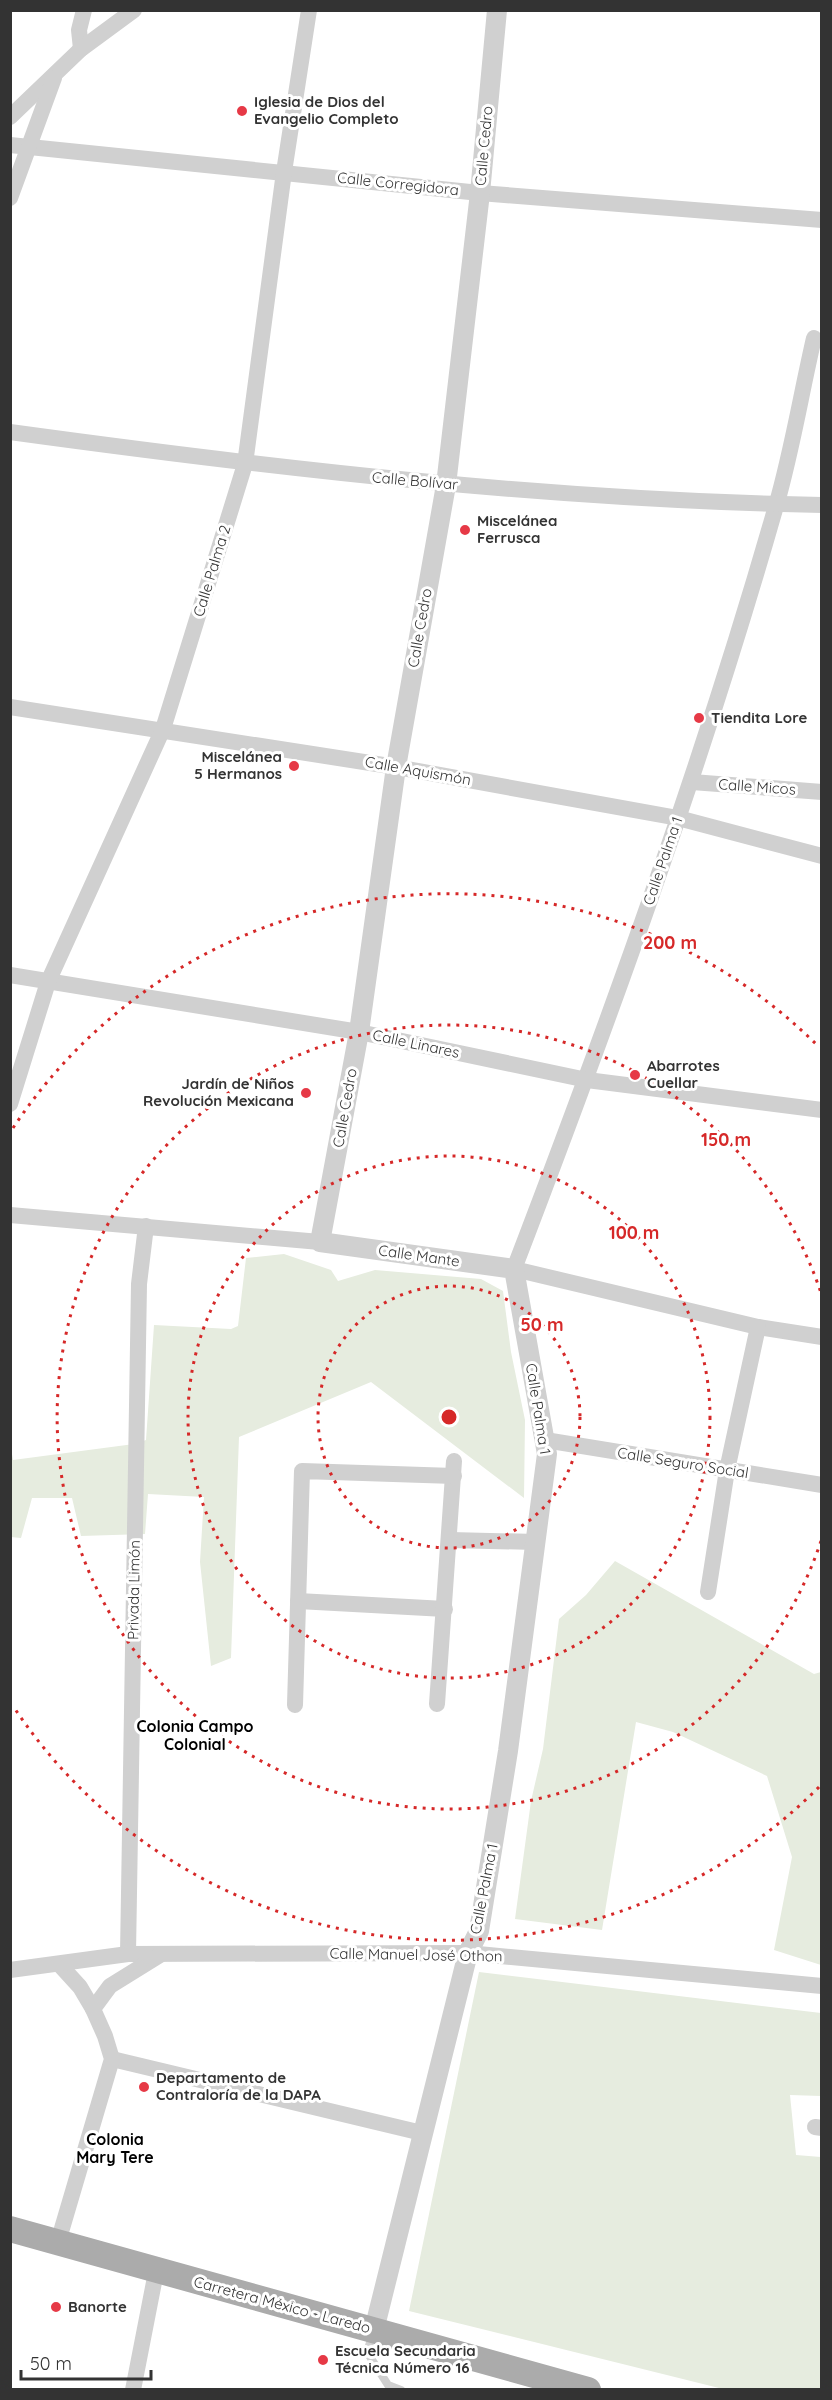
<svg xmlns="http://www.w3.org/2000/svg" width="832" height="2400" viewBox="0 0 832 2400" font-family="Quicksand,sans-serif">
<rect width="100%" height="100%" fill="#fff"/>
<g fill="#e6ecdf">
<polygon points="284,1254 331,1270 338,1281 375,1270 481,1279 503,1291 511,1352 525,1420 524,1498 371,1382 239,1437 231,1658 211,1666 200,1562 204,1497 148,1494 145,1534 81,1536 72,1498 32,1498 21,1538 11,1537 10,1442 13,1460 134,1444 146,1440 154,1325 231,1329 238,1326 246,1258"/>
<polygon points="615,1561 814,1674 821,1672 821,1965 774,1950 792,1857 767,1776 673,1732 636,1722 602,1930 515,1919 531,1801 543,1749 559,1619 586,1595"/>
<polygon points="479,1972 821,2013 821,2096 790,2095 796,2155 821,2157 821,2389 723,2389 409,2311"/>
</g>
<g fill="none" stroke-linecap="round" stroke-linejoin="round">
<polyline stroke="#d0d0d0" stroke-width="8" points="373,2333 367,2352 388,2385 401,2390"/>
<g stroke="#d0d0d0" stroke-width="16">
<polyline points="81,49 79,30 84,10"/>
<polyline points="10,117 81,49 134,10"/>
<polyline points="10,145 480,193 822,220"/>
<polyline points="10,198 54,78"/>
<path d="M814 338C801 394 792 451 776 506 702 765 610 1018 514 1269L758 1327 822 1337"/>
<path d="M10 432C280 469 549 500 822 505"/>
<polyline points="10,707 396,767 678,818 822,856"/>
<polyline points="692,782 822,792"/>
<polyline points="10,975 359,1032 587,1080 822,1110"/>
<polyline points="10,1104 48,982 163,729 245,464 284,172 309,10"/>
<polyline points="10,1215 320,1242"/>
<polyline points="545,1440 822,1485"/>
<polyline points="450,1540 536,1542"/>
<polyline points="708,1592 727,1470 758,1327"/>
<polyline points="298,1601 445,1609"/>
<polyline points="437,1704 454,1461"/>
<polyline points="295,1705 302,1471 454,1476"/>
<polyline points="128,1954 139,1284 146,1226"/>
<polyline points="59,1964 80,1987 93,2009"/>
<polyline points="10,1970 128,1954 468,1953 822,1986"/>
<polyline points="112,2059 422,2133"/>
<polyline points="815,2127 822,2128"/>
<polyline points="58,2242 112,2059 105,2036 93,2009 110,1986 160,1955"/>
<polyline points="133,2390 156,2272"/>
</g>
<polyline stroke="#d0d0d0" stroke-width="20" points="374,2330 468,1953 479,1931 508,1751 547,1454 514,1269 320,1242 359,1032 396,767 446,485 480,193 497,10"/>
<polyline stroke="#ababab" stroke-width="26" points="10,2229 588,2390"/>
</g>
<g fill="none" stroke="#d62828" stroke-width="3" stroke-dasharray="3 6">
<circle cx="449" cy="1417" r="131"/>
<circle cx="449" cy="1417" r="261"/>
<path d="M821 1541A392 392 0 1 1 821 1293"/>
<path d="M819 1787A523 523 0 0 1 13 1706M13 1128A523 523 0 0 1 819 1047"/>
</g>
<g fill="#e63946" stroke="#fff" stroke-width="2">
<circle cx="242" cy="111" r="6"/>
<circle cx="465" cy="530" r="6"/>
<circle cx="699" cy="718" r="6"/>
<circle cx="294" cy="766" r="6"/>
<circle cx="635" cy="1075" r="6"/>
<circle cx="306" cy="1093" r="6"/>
<circle cx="144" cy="2087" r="6"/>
<circle cx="56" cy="2307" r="6"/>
<circle cx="323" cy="2360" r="6"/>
</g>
<g text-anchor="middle" stroke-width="6" stroke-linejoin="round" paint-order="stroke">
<g font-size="15" font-weight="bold" fill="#333" stroke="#fff" text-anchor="start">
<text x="254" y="107">Iglesia de Dios del<tspan x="254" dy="17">Evangelio Completo</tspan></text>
<text x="477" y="526">Miscelánea<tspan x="477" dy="17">Ferrusca</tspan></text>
<text x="711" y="723">Tiendita Lore</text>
<text x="282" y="762" text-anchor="end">Miscelánea<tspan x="282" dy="17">5 Hermanos</tspan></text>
<text x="647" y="1071">Abarrotes<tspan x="647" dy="17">Cuellar</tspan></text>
<text x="294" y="1089" text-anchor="end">Jardín de Niños<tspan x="294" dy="17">Revolución Mexicana</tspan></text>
<text x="156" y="2083">Departamento de<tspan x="156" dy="17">Contraloría de la DAPA</tspan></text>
<text x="68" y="2312">Banorte</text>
<text x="335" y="2356">Escuela Secundaria<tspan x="335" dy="17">Técnica Número 16</tspan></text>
</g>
<g font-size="15" fill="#333" stroke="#fff">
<text transform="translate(484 146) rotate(-85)" y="5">Calle Cedro</text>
<text transform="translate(398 184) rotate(6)" y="5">Calle Corregidora</text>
<text transform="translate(415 481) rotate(5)" y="5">Calle Bolívar</text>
<text transform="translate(212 571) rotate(-73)" y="5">Calle Palma 2</text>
<text transform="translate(420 628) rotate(-80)" y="5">Calle Cedro</text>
<text transform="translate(418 771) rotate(10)" y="5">Calle Aquismón</text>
<text transform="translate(757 787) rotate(4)" y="5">Calle Micos</text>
<text transform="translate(663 861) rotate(-71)" y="5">Calle Palma 1</text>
<text transform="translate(416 1044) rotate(12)" y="5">Calle Linares</text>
<text transform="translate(345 1108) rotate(-80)" y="5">Calle Cedro</text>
<text transform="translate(419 1256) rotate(8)" y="5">Calle Mante</text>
<text transform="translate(538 1409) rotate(81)" y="5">Calle Palma 1</text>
<text transform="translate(683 1463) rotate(9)" y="5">Calle Seguro Social</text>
<text transform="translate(134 1590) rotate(-89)" y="5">Privada Limón</text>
<text transform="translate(484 1889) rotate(-79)" y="5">Calle Palma 1</text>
<text transform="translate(416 1955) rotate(1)" y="5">Calle Manuel José Othon</text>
<text transform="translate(282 2305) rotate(15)" y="5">Carretera México - Laredo</text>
</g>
<g font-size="16" font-weight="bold" fill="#000" stroke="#fff">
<text x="195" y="1732">Colonia Campo<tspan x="195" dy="18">Colonial</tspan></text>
<text x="115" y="2145">Colonia<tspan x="115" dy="18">Mary Tere</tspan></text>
</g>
</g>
<circle cx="449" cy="1417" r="9" fill="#d62828" stroke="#fff" stroke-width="3"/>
<g font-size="18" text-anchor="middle" font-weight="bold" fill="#d62828" stroke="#fff" stroke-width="6" stroke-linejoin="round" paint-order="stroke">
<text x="670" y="949">200 m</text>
<text x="726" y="1146">150 m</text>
<text x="634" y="1239">100 m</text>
<text x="542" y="1331">50 m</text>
</g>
<rect width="832" height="2400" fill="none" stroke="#333333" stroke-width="24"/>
<path d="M21 2370v9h130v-9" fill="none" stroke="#333333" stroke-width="3"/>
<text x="30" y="2370" font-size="18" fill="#333333" stroke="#ffffff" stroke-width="4.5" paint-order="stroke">50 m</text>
</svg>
